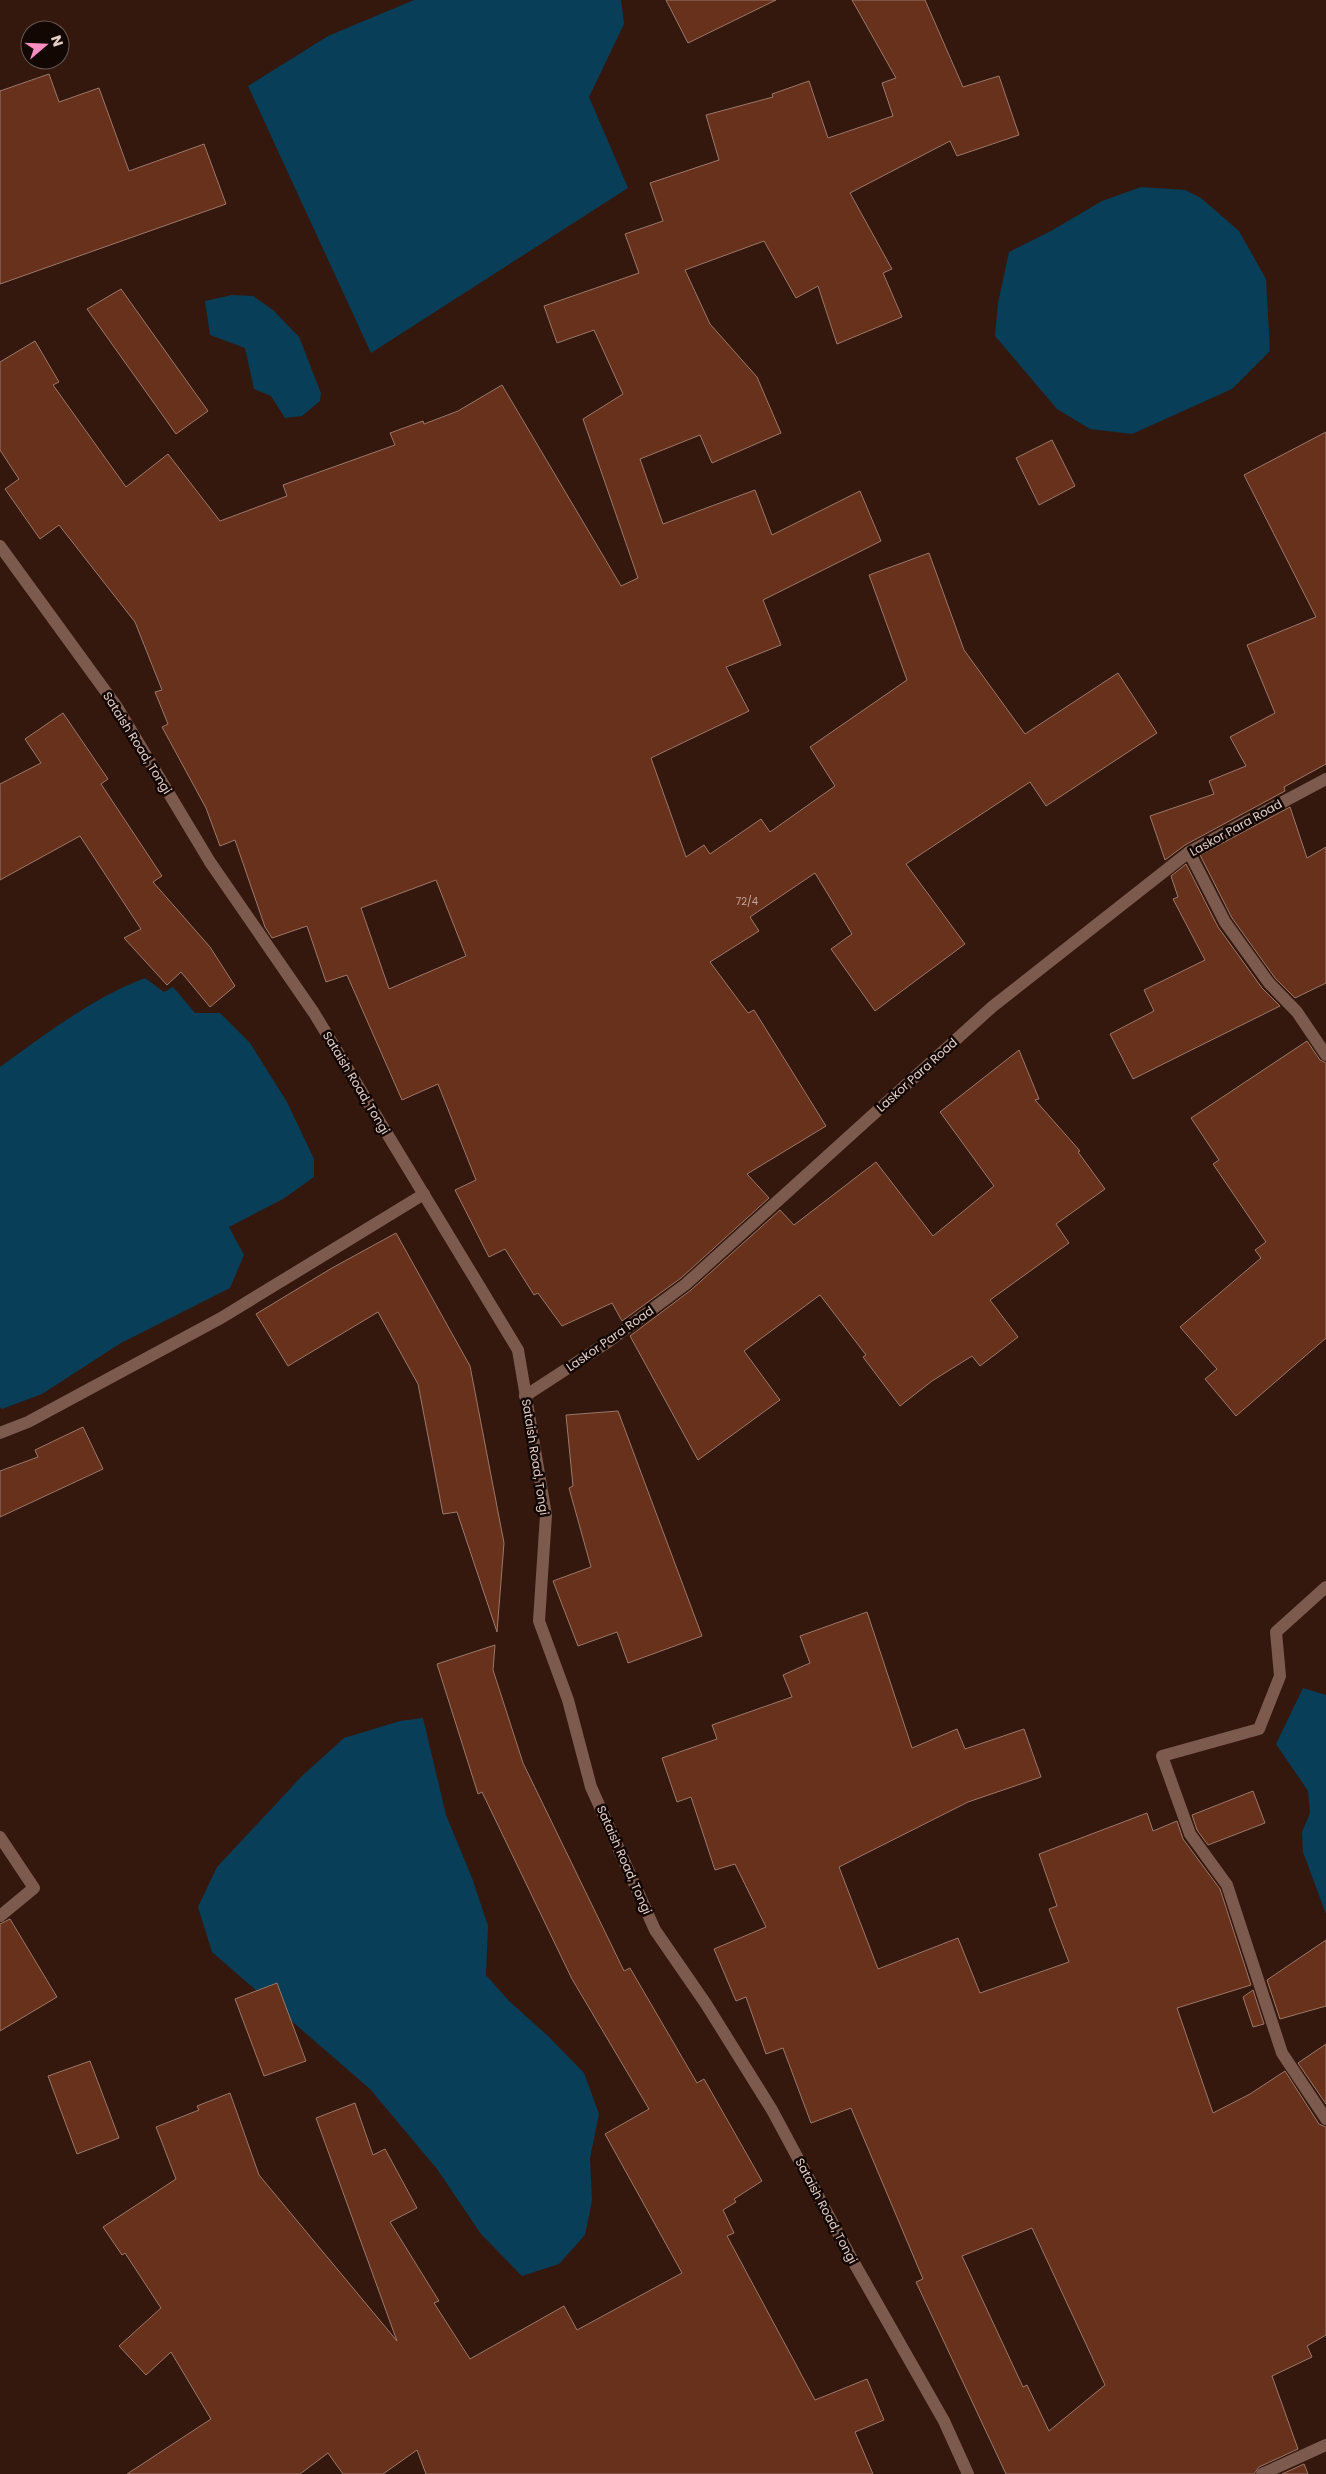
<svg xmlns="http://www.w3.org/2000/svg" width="1326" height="2474" viewBox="0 0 1326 2474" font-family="Poppins,sans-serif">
<rect width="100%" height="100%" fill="#34180d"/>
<g fill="#083e57">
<polygon points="414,0 621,0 624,24 589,97 628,188 371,353 248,86 328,36"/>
<polygon points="1141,187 1185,190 1201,198 1239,231 1266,279 1270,351 1232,389 1132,434 1090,429 1057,409 995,336 998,303 1009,252 1051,231 1102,201"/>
<polygon points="232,295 253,296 273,310 299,337 321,393 320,401 302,416 285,418 271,396 254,389 245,348 210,335 205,301"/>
<path d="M145 978 164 992 173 987 195 1013H220L250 1043 287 1102 314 1159V1177L283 1199 229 1227 244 1255 230 1288 121 1343 42 1394 2 1409 0 1407V1067C46 1034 92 998 145 978Z"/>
<polygon points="1303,1688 1326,1695 1326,1914 1303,1852 1302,1832 1310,1813 1308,1791 1276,1744"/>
<polygon points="423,1718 446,1815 472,1878 488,1926 486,1975 509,2001 548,2036 584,2073 599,2114 590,2158 592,2200 585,2235 559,2264 522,2276 481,2234 437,2169 370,2089 212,1952 198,1907 217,1867 302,1776 344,1738 400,1721"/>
</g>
<g fill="#67311b" stroke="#9b786b" fill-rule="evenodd">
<polygon points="666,0 776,0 688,43"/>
<path d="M852 0H925L963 87 999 76 1019 135 957 156 950 141 850 193 892 269 883 273 902 317 837 344 818 286 796 298 764 241 685 270 710 324 757 377 781 433 712 463 700 435 640 459 663 524 755 490 772 535 860 491 881 541 763 600 781 645 726 667 749 711 651 758 686 857 704 845 710 854 761 819 770 832 835 786 810 747 907 680 869 575 929 553 964 650 1025 734 1118 673 1157 733 1046 806 1030 782 906 864 965 944 875 1011 831 949 852 934 815 873 750 917 759 931 710 962 748 1013 754 1010 826 1126 747 1174 769 1198 681 1278 622 1321 612 1303 562 1326 538 1293 534 1295 505 1249 489 1257 455 1190 476 1180 438 1084 402 1100 347 975 326 982 307 926 272 938 265 927 235 840 220 846 206 808 162 727 168 724 155 692 162 690 135 622 59 525 40 539 5 489 19 479 0 450V362L35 341 59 382 53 385 126 487 168 454 220 521 287 496 283 485 395 445 390 433 423 421 424 424 458 411 502 385 621 586 638 578 583 419 623 394 594 330 557 343 544 306 639 273 625 234 663 221 650 183 719 160 706 115 773 97 772 94 809 81 828 138 893 116 882 83 896 78ZM436 880 466 956 389 989 361 908Z"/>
<polygon points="49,74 59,102 99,88 129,171 204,144 226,204 0,284 0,91"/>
<polygon points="121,289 208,411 176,434 87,309"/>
<polygon points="1326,432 1326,764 1284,787 1285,791 1185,845 1165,860 1150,816 1214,794 1209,781 1246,766 1230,737 1275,713 1247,645 1316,617 1244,475"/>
<polygon points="1052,440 1075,486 1039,505 1016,458"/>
<polygon points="63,713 108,779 101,784 162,876 153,882 210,947 235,986 210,1007 181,972 167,985 124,938 141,929 80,836 0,880 0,784 41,763 25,739"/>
<polygon points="1290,807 1307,858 1326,847 1326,983 1295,998 1275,978 1232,918 1200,855"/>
<polygon points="1186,864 1218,927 1262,988 1280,1006 1133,1079 1110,1034 1154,1011 1144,990 1205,960 1173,899 1178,897 1171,876"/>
<polygon points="1307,1041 1320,1060 1326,1063 1326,1338 1236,1416 1205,1379 1217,1369 1180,1327 1261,1258 1255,1250 1266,1242 1213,1164 1219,1160 1191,1118"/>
<polygon points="1019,1050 1039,1099 1035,1100 1080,1151 1078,1152 1105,1189 1056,1224 1069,1243 990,1300 1018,1337 980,1366 972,1356 932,1381 900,1406 863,1357 866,1355 820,1295 744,1351 780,1400 698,1460 630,1336 691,1290 780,1210 794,1225 876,1162 933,1236 994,1186 940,1112"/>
<polygon points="396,1233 470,1366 504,1543 497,1632 457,1512 443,1514 418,1384 378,1312 288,1366 256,1314 332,1268"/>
<polygon points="618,1411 702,1636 628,1663 617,1632 578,1646 553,1581 591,1567 569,1488 573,1486 566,1415"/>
<polygon points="83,1427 103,1469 0,1517 0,1471 38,1457 35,1450"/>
<path d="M867 1612 912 1748 957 1729 965 1749 1024 1729 1041 1777 968 1802 839 1867 878 1969 958 1938 980 1993 1069 1962 1049 1909 1057 1906 1039 1854 1147 1813 1153 1831 1177 1821 1183 1839 1220 1889 1251 1985 1177 2008 1213 2113 1250 2094 1285 2071 1319 2124 1326 2127V2335L1307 2346 1312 2357 1272 2376 1298 2449 1259 2467 1254 2474H1006L916 2282 923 2279 851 2108 811 2123 783 2048 766 2054 746 1997 736 2001 714 1949 766 1927 735 1864 715 1870 691 1797 677 1802 662 1758 717 1739 712 1725 792 1697 783 1675 810 1663 800 1636ZM1032 2228 1105 2385 1049 2431 1027 2385 1023 2387 962 2256Z"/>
<polygon points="495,1645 493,1670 523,1763 624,1971 630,1968 697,2083 704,2079 762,2181 734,2199 736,2202 723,2210 734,2233 727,2236 815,2400 867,2379 884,2420 855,2432 873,2474 426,2474 417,2450 383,2474 343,2474 328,2453 300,2474 127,2474 211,2419 171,2352 146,2375 119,2346 161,2308 125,2253 122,2255 103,2227 176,2179 156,2127 199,2110 197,2106 230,2093 259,2175 397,2341 316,2118 355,2103 373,2155 385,2149 417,2208 390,2222 439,2301 434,2303 470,2359 564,2306 577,2330 682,2273 605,2134 649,2109 572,1979 482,1792 478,1794 437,1664"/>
<polygon points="1253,1791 1265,1823 1208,1845 1197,1830 1192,1815"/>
<polygon points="10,1919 57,1997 0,2031 0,1924"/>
<polygon points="1326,1940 1326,2006 1280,2019 1267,1980"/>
<polygon points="277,1983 306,2061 264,2076 235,1999"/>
<polygon points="1253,1990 1264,2024 1253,2027 1243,1997"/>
<polygon points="1326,2044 1326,2104 1298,2063"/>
<polygon points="90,2061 119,2138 77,2154 48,2076"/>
<polygon points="1304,2464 1308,2474 1282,2474"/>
</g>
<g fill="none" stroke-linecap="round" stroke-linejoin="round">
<g stroke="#7c5b4e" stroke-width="12">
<polyline points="0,546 117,707 210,862 314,1013 518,1350 546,1515 539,1621 568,1700 591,1787 655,1930 706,2004 772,2110 853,2261 944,2421 968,2474"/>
<polyline points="1189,852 1225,922 1269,983 1297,1012 1326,1055"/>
<polyline points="525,1396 608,1342 686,1284 992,1007 1189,852 1326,779"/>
<polyline points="0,1433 28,1422 221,1318 424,1194"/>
<polyline points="1326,1587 1276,1632 1280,1676 1259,1729 1162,1756 1190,1834 1227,1885 1282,2053 1326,2119"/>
<polyline points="0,1837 34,1888 0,1916"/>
<polyline points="1262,2474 1326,2445"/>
</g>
</g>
<g text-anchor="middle" stroke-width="5" stroke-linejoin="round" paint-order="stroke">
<g font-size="10" fill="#c4a89d">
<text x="747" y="905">72/4</text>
</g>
<g font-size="12" fill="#e3cfc8" stroke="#130704">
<text transform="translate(137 743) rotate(58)" y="4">Sataish Road, Tongi</text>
<text transform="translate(1236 828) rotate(-29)" y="4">Laskor Para Road</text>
<text transform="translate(917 1075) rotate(-42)" y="4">Laskor Para Road</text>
<text transform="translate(356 1083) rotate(59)" y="4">Sataish Road, Tongi</text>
<text transform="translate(610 1339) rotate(-35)" y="4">Laskor Para Road</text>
<text transform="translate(535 1457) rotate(81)" y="4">Sataish Road, Tongi</text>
<text transform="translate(624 1860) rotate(66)" y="4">Sataish Road, Tongi</text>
<text transform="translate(826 2211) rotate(62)" y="4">Sataish Road, Tongi</text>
</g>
</g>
<g transform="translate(45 45) rotate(71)"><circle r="24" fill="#130704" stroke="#665752"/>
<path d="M0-4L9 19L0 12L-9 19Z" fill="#fc8fc1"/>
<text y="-8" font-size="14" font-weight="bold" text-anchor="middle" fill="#e3cfc8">N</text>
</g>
</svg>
